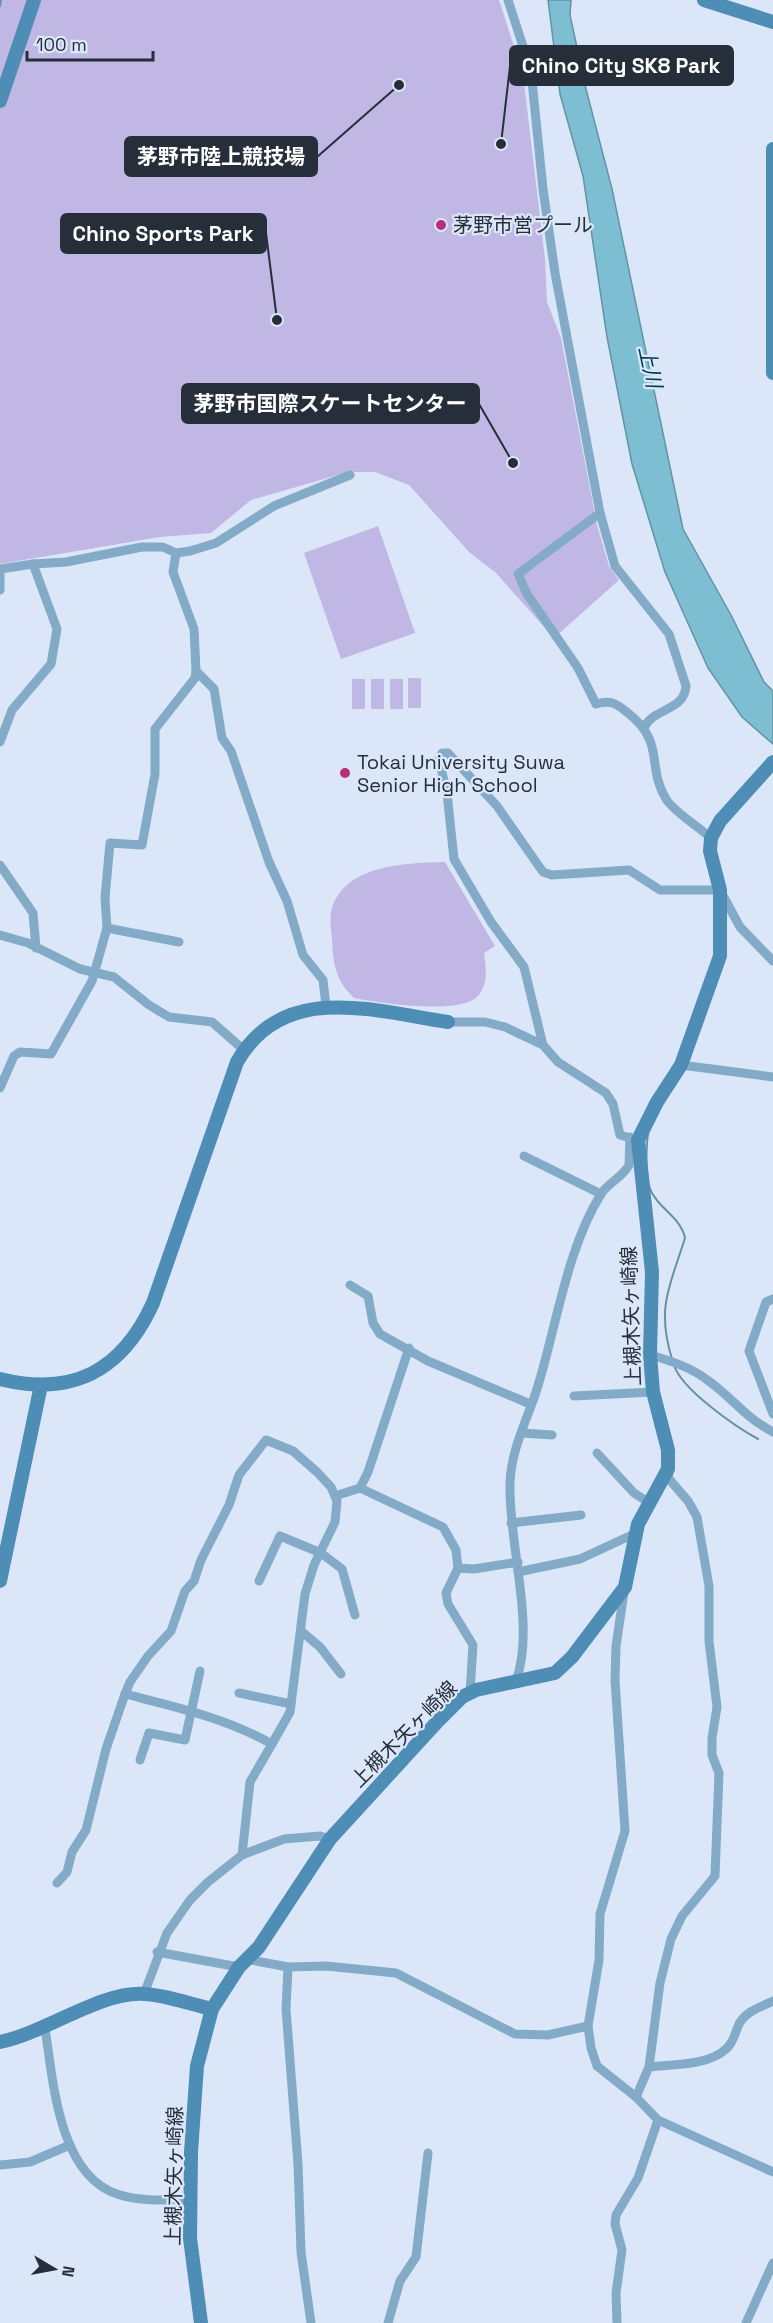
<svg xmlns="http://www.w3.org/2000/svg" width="773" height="2323" viewBox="0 0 773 2323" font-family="'Space Grotesk','Noto Sans JP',sans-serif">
<rect width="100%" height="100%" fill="#dbe7f9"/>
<g fill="#c1b7e4">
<polygon points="0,0 499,0 523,74 545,259 547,302 561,338 597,525 609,566 619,580 554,638 496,573 469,552 409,485 375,472 348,472 251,500 211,533 160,537 0,564"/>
<polygon points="378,526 415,633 341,659 304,553"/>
<rect x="408" y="678" width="13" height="30"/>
<rect x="352" y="679" width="13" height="30"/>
<rect x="371" y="679" width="13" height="30"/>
<rect x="390" y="679" width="13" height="30"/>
<path d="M445 862 495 946 484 953C486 967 489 985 477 997 457 1015 380 1003 354 998 336 981 333 964 332 940 331 930 329 917 332 908 346 864 408 863 445 862Z"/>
</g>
<polygon fill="#7dbed3" stroke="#6393a5" stroke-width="1.5" points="548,0 571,0 570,15 586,89 612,189 683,529 731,615 764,682 773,691 773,744 742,717 708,668 665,572 632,464 607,337 583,176 560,94"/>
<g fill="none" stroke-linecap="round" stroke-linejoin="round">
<g stroke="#6393a5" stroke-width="2">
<polyline points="0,6 1,0"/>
<path d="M648 1134C646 1147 645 1182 652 1193 661 1210 681 1218 685 1238 670 1286 656 1307 672 1359"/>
<path d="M674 1365C681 1389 736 1427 758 1439"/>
</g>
<g stroke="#83abc7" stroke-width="9">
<path d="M508 0 531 71 543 189 555 273 600 513 615 566 669 634 686 686C684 711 656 707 645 726"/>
<path d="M600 513 518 574 527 594 578 668 596 704C611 700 616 703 628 713 666 743 646 766 666 799 674 812 698 826 711 838"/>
<polyline points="0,569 33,564"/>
<polyline points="0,573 0,590"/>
<polyline points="196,671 214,689 222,738 231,751 269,862 287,901 303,955 323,980 326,1006"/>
<polyline points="0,742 12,710 51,664 57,629 33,564 66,562 142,547 163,547 176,553 190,551 216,543 274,506 350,475"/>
<polyline points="0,865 33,913 36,948"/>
<polyline points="107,928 179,942"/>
<polyline points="0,935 28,943 80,969 114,977 149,1005 169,1017 212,1022 244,1050"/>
<polyline points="448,1022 485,1022 505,1027 543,1045 558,1062 606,1093 613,1104 620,1135 634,1139"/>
<polyline points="543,1045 524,967 491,922 454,859 447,793 439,760 442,753 448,753 497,806 543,872 552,875 629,870 660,890 720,890 740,927 773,961"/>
<polyline points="681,1065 773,1077"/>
<polyline points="0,1088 14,1056 20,1052 51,1054 92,981 107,928 105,898 110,843 142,845 155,774 155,729 195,678 196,671 194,629 173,572 176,553"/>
<polyline points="524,1156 601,1194"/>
<polyline points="350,1285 368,1296 373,1323 380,1334 428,1361 530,1404"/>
<polyline points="773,1299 766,1302 749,1351 773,1414"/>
<path d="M650 1355C669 1360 690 1367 706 1379 732 1397 743 1416 773 1432"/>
<polyline points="574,1396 653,1392"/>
<polyline points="522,1433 552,1435"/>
<path d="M266 1440 293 1451 317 1472 331 1487 337 1501 335 1522 314 1565 305 1594 290 1712 272 1744C226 1718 176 1707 125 1694L130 1682 148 1656 171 1631 185 1591 194 1581 201 1560 229 1505 239 1475Z"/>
<polyline points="597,1453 634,1493 648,1502"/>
<polyline points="360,1488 443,1527 456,1550 458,1568"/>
<polyline points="335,1496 360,1488 368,1472 409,1348"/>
<polyline points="511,1523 581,1515"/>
<polyline points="518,1572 580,1559 636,1533"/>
<polyline points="259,1581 280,1536 321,1553 342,1569 355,1615"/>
<polyline points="624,1592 616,1646 615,1680 625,1831 600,1914 599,1960 588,2026 591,2048 597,2066 636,2097 658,2120 773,2172"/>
<polyline points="301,1631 320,1647 341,1674"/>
<path d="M516 1681C536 1626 508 1543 510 1483 511 1451 526 1422 536 1392 556 1330 566 1250 601 1194 608 1183 623 1177 629 1165L630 1137"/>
<polyline points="239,1693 291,1704"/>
<polyline points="470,1693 473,1645 448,1604 446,1593 458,1568 474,1569 518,1562"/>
<polyline points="140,1760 149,1733 185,1740 200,1671"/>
<polyline points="242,1855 250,1782 272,1744"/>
<polyline points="57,1883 67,1872 72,1852 86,1830 106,1749 125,1694"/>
<polyline points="157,1952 239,1967"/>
<polyline points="245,1959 288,1967 326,1966 396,1973 515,2034 548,2035 588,2026"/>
<polyline points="288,1967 286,2009 298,2164 301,2252 311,2323"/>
<polyline points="144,1994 167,1933 190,1900 208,1882 242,1855 284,1839 320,1836 330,1839"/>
<path d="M45 2028C53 2079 58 2174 117 2194 140 2202 166 2200 190 2199"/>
<path d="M649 2067C672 2064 708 2066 726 2049 734 2042 735 2033 739 2024 746 2011 761 2007 773 2001"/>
<polyline points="636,2097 649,2067 660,1983 671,1939 682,1916 715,1876 719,1773 712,1755 712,1738 717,1707 709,1641 709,1586 697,1517 688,1501 669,1479 668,1471"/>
<polyline points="0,2165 30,2162 70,2145"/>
<polyline points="388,2323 400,2281 416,2257 428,2153"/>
<polyline points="617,2323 616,2293 622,2250 615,2224 616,2215 638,2178 658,2120"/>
<polyline points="746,2323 773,2263"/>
</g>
<g stroke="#4e8db6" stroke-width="14">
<polyline points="704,0 773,22"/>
<polyline points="0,101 34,0"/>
<polyline points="773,149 773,373"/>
<path d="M0 1379C73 1397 122 1371 153 1303L237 1062C283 981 374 1011 448 1022"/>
<polyline points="0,1581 41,1385"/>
<path d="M0 2042C45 2033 101 1991 144 1994 166 1995 190 2004 212 2009"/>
<polyline points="201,2323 190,2238 191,2152 197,2066 212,2009 239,1967 259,1947 330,1839 437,1722 462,1697 476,1690 555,1673 572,1657 625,1587 638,1524 668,1469 668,1450 653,1392 650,1355 652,1272 638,1140 657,1102 681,1065 720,956 720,890 710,851 711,838 720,821 773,762"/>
</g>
</g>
<g fill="#b43178" stroke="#dbe7f9" stroke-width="2">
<circle cx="441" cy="225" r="6"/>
<circle cx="345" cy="773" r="6"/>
</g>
<g text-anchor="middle" stroke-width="4.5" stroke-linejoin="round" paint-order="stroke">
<g font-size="20" fill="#262e39" stroke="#dbe7f9" text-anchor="start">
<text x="453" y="232">茅野市営プール</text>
<text x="357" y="769">Tokai University Suwa<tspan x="357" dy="23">Senior High School</tspan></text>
</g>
<g font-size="20" fill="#262e39" stroke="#dbe7f9">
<text transform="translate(631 1316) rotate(-92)" y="7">上槻木矢ヶ崎線</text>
<text transform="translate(404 1734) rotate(-45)" y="7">上槻木矢ヶ崎線</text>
<text transform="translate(174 2176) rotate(-89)" y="7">上槻木矢ヶ崎線</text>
</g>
<g font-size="21" font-style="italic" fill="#003d4d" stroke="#dbe7f9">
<text transform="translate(650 367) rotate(78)" y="7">上川</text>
</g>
</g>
<path fill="none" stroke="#262e39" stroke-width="2" d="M501 144L510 66M399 85L317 157M277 320L266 233M513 463L479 404"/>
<g fill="#262e39" stroke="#dbe7f9" stroke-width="2">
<circle cx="501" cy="144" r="6"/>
<circle cx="399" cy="85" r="6"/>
<circle cx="277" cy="320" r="6"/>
<circle cx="513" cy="463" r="6"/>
</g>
<g fill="#262e39" stroke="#262e39" stroke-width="2">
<rect x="510" y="46" width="223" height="39" rx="6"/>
<rect x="125" y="137" width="192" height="39" rx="6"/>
<rect x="61" y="214" width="205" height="39" rx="6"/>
<rect x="182" y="384" width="297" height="39" rx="6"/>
</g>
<g font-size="21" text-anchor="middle" font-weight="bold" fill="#fff">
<text x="621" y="73">Chino City SK8 Park</text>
<text x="221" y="164">茅野市陸上競技場</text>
<text x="163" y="241">Chino Sports Park</text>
<text x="330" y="411">茅野市国際スケートセンター</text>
</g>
<g transform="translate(54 2269) rotate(100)" stroke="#dbe7f9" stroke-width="4.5" paint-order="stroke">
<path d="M0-4.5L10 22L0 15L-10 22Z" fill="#262e39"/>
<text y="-9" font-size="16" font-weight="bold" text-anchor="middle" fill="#262e39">N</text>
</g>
<path d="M27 51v9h126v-9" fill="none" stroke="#262e39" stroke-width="3"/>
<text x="36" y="51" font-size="18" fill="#262e39" stroke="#dbe7f9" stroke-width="4.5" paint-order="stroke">100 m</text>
</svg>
